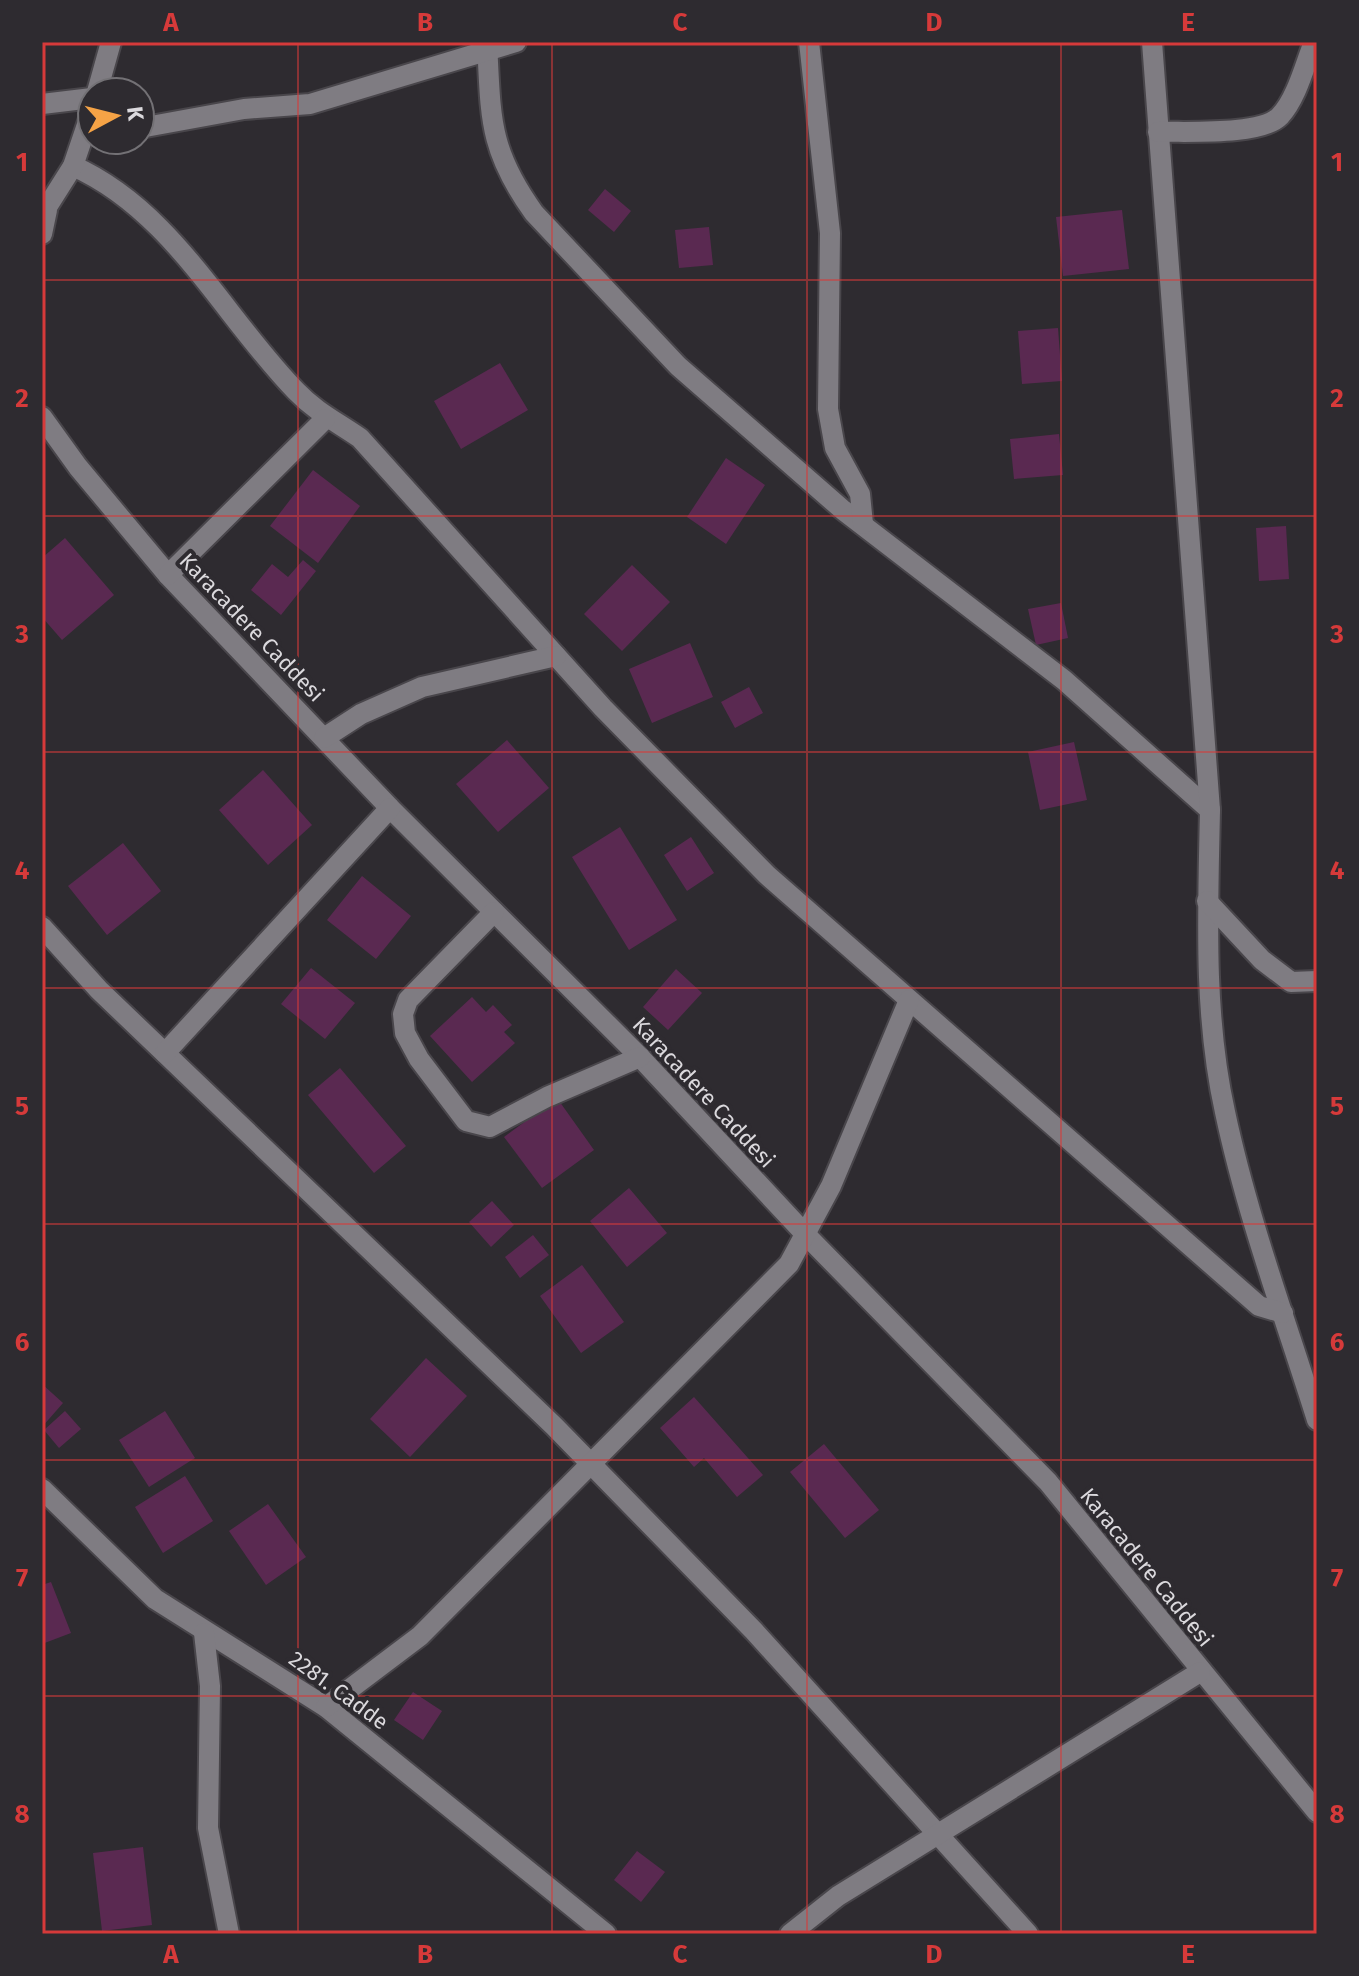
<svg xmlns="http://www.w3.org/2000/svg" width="1359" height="1976" viewBox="0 0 1359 1976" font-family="'Fira Sans',sans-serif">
<rect width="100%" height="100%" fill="#2e2b30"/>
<g fill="#5a2951">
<polygon points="605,189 631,211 614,232 588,210"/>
<polygon points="1122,210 1129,269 1063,276 1056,217"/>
<polygon points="709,227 713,265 679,268 675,230"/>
<polygon points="1058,328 1062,381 1022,384 1018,331"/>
<polygon points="500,363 528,410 461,449 434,401"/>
<polygon points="1059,434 1063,475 1014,479 1010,439"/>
<polygon points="726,458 765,485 726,544 687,517"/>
<polygon points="313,470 360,506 318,563 270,526"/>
<polygon points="1286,526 1289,579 1259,581 1256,528"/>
<polygon points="65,538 114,595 62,640 42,617 42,558"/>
<polygon points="303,560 316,571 281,615 251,590 272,564 288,577"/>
<polygon points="632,565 670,602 622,651 584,614"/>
<polygon points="1061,603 1068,638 1036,645 1028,609"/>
<polygon points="690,643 713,697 652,723 629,669"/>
<polygon points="749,687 763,713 735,728 721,702"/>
<polygon points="507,740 549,788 498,832 456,784"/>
<polygon points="1074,742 1087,800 1040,810 1028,752"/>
<polygon points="263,770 312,825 268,865 219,810"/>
<polygon points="620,827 677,920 629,950 572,857"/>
<polygon points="691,837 714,873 687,891 664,855"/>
<polygon points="123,843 161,891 107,935 68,886"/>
<polygon points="362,876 411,916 376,959 327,920"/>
<polygon points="311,968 355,1003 325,1039 281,1004"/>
<polygon points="676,969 702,993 668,1030 643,1007"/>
<polygon points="472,997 486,1012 493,1005 512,1025 504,1032 515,1043 472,1082 430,1036"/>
<polygon points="340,1068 406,1146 374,1173 308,1095"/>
<polygon points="557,1098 594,1150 542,1188 504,1137"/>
<polygon points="629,1188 667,1233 627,1267 590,1221"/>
<polygon points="492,1201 514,1225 491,1247 469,1222"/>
<polygon points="533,1235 549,1255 520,1278 505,1257"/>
<polygon points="582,1265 624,1322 581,1353 540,1296"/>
<polygon points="426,1358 467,1396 410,1457 370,1419"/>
<polygon points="42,1384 63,1403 42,1427"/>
<polygon points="694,1397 763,1475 737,1497 704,1458 694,1467 660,1428"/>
<polygon points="65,1411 81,1429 59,1448 44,1430"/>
<polygon points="165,1411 195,1458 149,1487 119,1440"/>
<polygon points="824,1444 879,1510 845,1538 790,1472"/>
<polygon points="185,1476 213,1521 163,1553 135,1507"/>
<polygon points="268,1504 306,1557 266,1585 229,1531"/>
<polygon points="51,1582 71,1633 42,1644 42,1585"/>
<polygon points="413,1692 442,1711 423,1740 394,1720"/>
<polygon points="143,1847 152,1925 102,1931 93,1853"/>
<polygon points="637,1851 665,1872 641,1902 614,1880"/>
</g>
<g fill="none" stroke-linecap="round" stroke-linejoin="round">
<defs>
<g id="minor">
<path d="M487 42C491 117 488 149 534 213L678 366 843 510 1064 680 1210 810"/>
<polyline points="809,42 830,233 828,409 835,448 860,494 863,524"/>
<path d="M1152 42 1210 810C1208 910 1203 1013 1225 1112 1247 1216 1285 1318 1317 1420"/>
<polyline points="97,92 111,42"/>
<polyline points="42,104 92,98"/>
<polyline points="140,128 244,109 310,104 516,42"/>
<path d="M1158 132C1186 131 1261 136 1280 116 1297 98 1305 64 1314 42"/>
<path d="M73 166C172 210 223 316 296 391 316 412 337 422 360 438L603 708 767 875 1259 1306 1283 1313"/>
<polyline points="42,215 73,166 92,110"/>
<polyline points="42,234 47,210"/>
<polyline points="42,417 78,467 168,575 390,808 640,1057 807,1236 1048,1482 1317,1812"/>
<polyline points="168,575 325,419"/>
<polyline points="324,738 361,714 422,687 556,656"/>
<polyline points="1207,901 1262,960 1291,982 1317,981"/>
<polyline points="494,912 408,1000 403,1014 405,1033 419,1059 466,1121 490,1127 547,1097 640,1057"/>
<polyline points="42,927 99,990 554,1426 754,1631 1028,1934"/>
<polyline points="165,1053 390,808"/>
<polyline points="42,1489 155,1599 326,1707 606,1934"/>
<polyline points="204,1633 210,1686 208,1828 229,1934"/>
<polyline points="326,1707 420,1636 789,1264 831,1186 909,1000"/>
<polyline points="790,1934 838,1896 1200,1672"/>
</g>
</defs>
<use href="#minor" stroke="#49464b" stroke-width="24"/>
<use href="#minor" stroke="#7f7c82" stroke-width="20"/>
</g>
<path fill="none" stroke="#d63a3a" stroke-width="2" stroke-opacity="0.55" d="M298 42V1934M552 42V1934M807 42V1934M1061 42V1934M42 280H1317M42 516H1317M42 752H1317M42 988H1317M42 1224H1317M42 1460H1317M42 1696H1317"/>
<g text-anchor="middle" stroke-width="8" stroke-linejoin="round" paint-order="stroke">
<g font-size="22" fill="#dbd9dd" stroke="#2e2b30">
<text transform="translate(252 627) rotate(46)" y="8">Karacadere Caddesi</text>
<text transform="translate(704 1092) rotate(47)" y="8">Karacadere Caddesi</text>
<text transform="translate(1147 1567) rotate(51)" y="8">Karacadere Caddesi</text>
<text transform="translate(339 1690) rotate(36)" y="8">2281. Cadde</text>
</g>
</g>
<rect width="1359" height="1976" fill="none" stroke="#2e2b30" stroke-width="88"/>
<g transform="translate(116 116) rotate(83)"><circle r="38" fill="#2e2b30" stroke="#737175" stroke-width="2"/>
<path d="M0-6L14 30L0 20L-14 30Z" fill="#f5a346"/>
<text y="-12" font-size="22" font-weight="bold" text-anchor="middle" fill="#dbd9dd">K</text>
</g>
<rect x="44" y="44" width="1271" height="1888" fill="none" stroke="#d63a3a" stroke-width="3"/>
<g font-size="26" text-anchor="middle" font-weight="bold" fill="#d63a3a">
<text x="171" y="31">A</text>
<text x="425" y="31">B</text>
<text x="680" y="31">C</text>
<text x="934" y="31">D</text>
<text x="1188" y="31">E</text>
<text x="22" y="171">1</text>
<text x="1337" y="171">1</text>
<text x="22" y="407">2</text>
<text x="1337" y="407">2</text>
<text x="22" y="643">3</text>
<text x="1337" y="643">3</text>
<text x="22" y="879">4</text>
<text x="1337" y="879">4</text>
<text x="22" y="1115">5</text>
<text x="1337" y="1115">5</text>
<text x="22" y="1351">6</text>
<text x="1337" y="1351">6</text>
<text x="22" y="1587">7</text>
<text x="1337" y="1587">7</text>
<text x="22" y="1823">8</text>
<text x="1337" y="1823">8</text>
<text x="171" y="1963">A</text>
<text x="425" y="1963">B</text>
<text x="680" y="1963">C</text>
<text x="934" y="1963">D</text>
<text x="1188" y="1963">E</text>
</g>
</svg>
